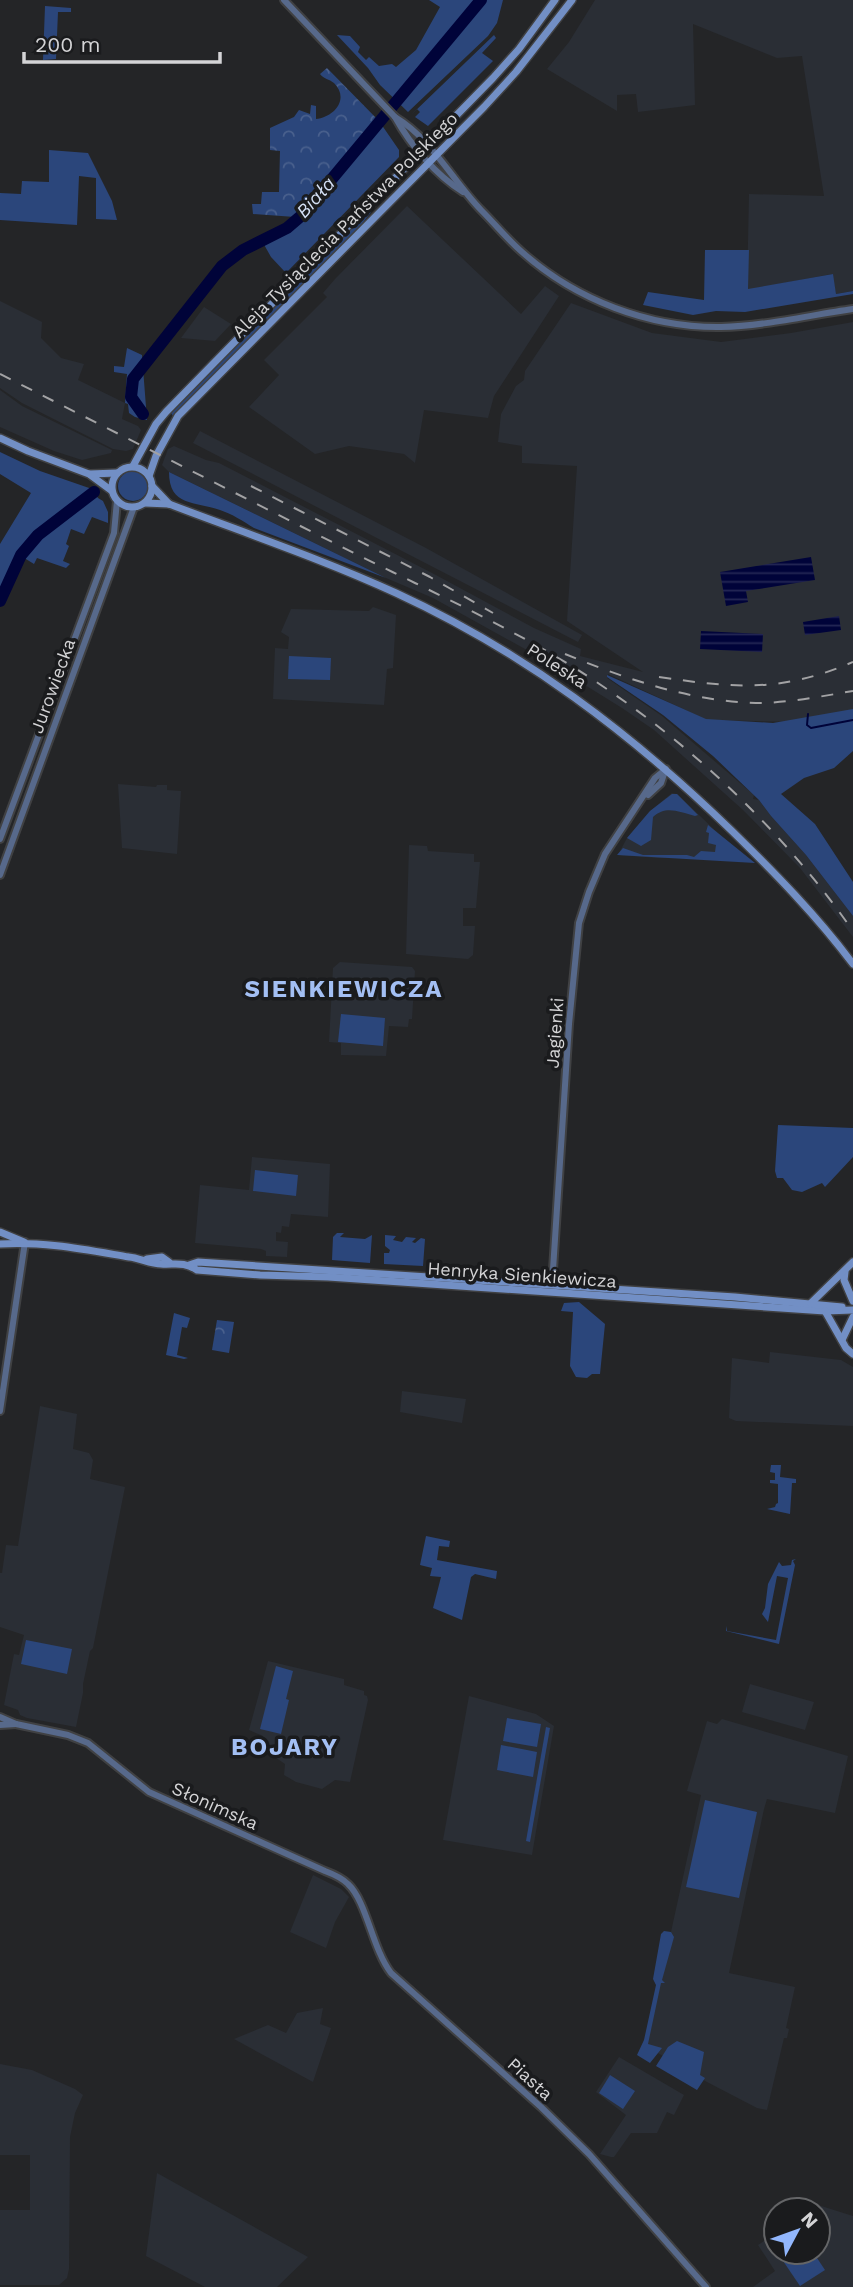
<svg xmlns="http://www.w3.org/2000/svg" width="853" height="2287" viewBox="0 0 853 2287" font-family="'Work Sans',sans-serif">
<defs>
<pattern id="forest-crowns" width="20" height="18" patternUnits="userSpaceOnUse" patternTransform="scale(1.75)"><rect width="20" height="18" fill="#2b467b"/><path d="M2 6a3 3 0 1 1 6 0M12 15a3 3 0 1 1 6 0" fill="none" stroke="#49608d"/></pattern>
<pattern id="water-rules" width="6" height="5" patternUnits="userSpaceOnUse" patternTransform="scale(1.75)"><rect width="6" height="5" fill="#000339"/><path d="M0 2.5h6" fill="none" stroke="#242755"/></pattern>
</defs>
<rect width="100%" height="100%" fill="#242527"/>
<g fill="#2a2e35">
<polygon points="595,0 853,0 853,291 836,294 832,274 747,290 749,194 824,196 802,56 777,58 693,24 695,105 638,112 636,94 617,95 617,111 547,69 569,42"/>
<polygon points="407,206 521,314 545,286 559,296 494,396 488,418 424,410 415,463 404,454 349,446 315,454 249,407 279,375 264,360 327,297 323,293 335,279"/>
<polygon points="0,301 42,322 41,338 61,358 84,364 78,380 125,403 122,419 138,426 141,430 133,449 126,451 113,449 22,403 0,388"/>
<polygon points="571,303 652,333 721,342 791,333 853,322 853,723 707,720 608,674 607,678 662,716 754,795 753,799 759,800 771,816 806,855 853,916 853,937 800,868 743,810 654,730 622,708 543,659 433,598 386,578 169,472 162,465 168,449 174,446 206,460 219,463 434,574 534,628 581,649 580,656 643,672 567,621 577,466 522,463 522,446 498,442 501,414 516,386 524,380 525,371"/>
<polygon points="204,307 231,324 215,341 181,338"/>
<polygon points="0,390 22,406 112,450 111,453 82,460 54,451 0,427"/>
<polygon points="200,431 426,548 582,635 578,642 193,443"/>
<polygon points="373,607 396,615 393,668 387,669 384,705 273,699 275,648 288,649 289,637 281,632 291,609 369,611"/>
<polygon points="118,784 156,787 157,785 167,785 167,790 181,791 177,854 122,848"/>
<polygon points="672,793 677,794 743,857 659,858 618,855 627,838 649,812"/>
<polygon points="409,845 427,846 428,851 474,854 474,862 480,862 476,908 463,908 463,926 475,926 473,955 468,959 406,954"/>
<polygon points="340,962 412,967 415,971 412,1019 409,1019 408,1027 389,1026 386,1056 341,1055 341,1043 329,1042 333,968"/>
<polygon points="252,1157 330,1164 328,1217 291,1214 289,1227 282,1226 281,1233 276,1232 276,1241 288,1242 287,1257 266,1256 266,1251 261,1249 195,1243 200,1185 249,1190"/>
<polygon points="770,1352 841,1360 853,1367 853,1426 736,1421 729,1418 732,1358 769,1363"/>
<polygon points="402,1391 466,1399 462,1423 400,1412"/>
<polygon points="40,1406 77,1414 73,1449 89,1453 93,1460 90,1479 125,1487 93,1648 90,1651 83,1684 83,1693 76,1727 27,1718 20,1715 18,1710 4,1705 14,1654 19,1655 24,1635 0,1627 0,1573 2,1573 6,1545 18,1546"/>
<polygon points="268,1661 344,1679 344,1685 364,1691 364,1695 367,1696 368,1700 350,1782 335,1780 322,1789 296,1782 284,1775 285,1764 260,1747 263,1736 249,1730"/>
<polygon points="750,1684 814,1702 805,1730 742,1712"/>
<polygon points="469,1696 536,1714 554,1726 532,1855 443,1840"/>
<polygon points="722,1719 848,1756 835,1813 767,1799 764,1809 729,1973 795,1987 786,2028 789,2029 787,2038 784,2038 767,2110 757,2108 707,2082 646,2046 701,1795 687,1791 707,1721 717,1724"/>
<polygon points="313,1875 341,1889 349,1897 335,1922 326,1948 290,1932"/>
<polygon points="323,2008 320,2024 331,2028 313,2082 234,2039 268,2025 286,2033 297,2013"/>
<polygon points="619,2057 684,2095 674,2115 667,2112 657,2133 631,2133 614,2157 611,2157 600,2154 626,2115 596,2092"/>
<polygon points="0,2064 32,2070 75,2089 83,2095 75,2113 70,2137 69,2269 67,2278 59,2285 0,2285 0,2210 30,2210 30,2155 0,2155"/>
<polygon points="157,2173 308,2257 277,2287 205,2287 146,2256"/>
<polygon points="818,2205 853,2216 853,2287 753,2287 775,2271 758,2245 776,2233 776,2252 818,2252 818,2210 811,2210"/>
</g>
<g fill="#2b467b">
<polygon points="429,0 503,0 497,23 488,36 408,112 380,85 368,68 337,35 350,36 360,47 358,52 366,60 369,57 379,66 392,64 396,67 416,50 440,7"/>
<polygon points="45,6 71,8 71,12 58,12 56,59 43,60"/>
<polygon points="494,35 496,38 482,53 493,61 428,126 415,117 420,112 417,109 411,115"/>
<polygon points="379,121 399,150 399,157 286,273 271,257 262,241 287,228 297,220"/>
<polygon points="49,150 88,153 112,201 117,220 96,219 96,178 79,176 77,225 0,220 0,193 21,194 22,181 49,182"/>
<polygon points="370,209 372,211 361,225 173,416 171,413"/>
<polygon points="705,250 749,250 748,289 833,274 836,294 853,291 853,294 745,312 716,311 693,315 643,305 648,292 704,300"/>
<polygon points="127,348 142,355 147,420 135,417 129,413 128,404 125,403 127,374 114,372 114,366 124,367"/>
<polygon points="0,452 40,471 92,489 98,498 103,501 108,512 108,523 92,517 84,534 71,529 66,544 69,546 63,561 70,564 66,568 37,558 34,564 21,556 0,601 0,544 31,493 0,474"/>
<circle cx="133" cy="486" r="15"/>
<path d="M169 472 386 578 254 528C243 521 232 514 220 510 195 501 169 507 169 472Z"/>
<polygon points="289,656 331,658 330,680 288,679"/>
<polygon points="607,675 706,719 773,723 853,709 853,751 834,768 804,778 781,794 815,824 853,882 853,916 806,855 771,816 759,800 713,756 663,715 607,677"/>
<path d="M672 794H677L698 815 695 816C679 812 666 805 653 817L651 840 641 846 627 838 650 811Z"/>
<polygon points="708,825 755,863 617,855 623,848 643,855 687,855 694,857 701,851 715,852 716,845 708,843 709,833 706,832"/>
<polygon points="341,1014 385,1018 383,1046 338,1042"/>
<polygon points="778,1125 853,1128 853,1157 825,1187 822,1183 802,1192 792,1190 783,1178 777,1178 775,1171"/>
<polygon points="255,1170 298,1175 296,1196 253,1191"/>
<polygon points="337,1233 344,1233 340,1237 365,1239 372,1235 370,1263 332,1260 333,1237"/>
<polygon points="385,1235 396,1236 393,1240 402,1242 406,1237 416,1238 412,1242 415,1243 421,1238 425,1239 423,1266 384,1264 384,1253 389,1253 390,1250 385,1246"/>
<polygon points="579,1302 605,1324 600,1374 592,1374 587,1378 576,1377 570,1366 573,1312 561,1311 564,1303"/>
<polygon points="174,1313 190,1318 187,1328 182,1327 177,1355 188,1358 184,1359 166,1355"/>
<polygon points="771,1465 781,1465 780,1477 796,1479 796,1483 792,1483 790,1514 767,1509 775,1507 776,1504 778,1503 778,1484 770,1483 770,1480 775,1480 775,1473 770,1472"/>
<polygon points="426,1536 450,1541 449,1547 439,1546 437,1560 497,1571 496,1579 475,1574 471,1577 462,1620 433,1608 441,1577 430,1576 432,1568 420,1565"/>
<polygon points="796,1559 793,1561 795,1565 779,1644 726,1631 726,1626 727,1631 776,1640 788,1578 777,1576 768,1622 762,1614 765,1608 768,1584 779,1562 782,1566 791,1565 792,1560"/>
<polygon points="26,1640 72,1649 67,1674 21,1664"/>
<polygon points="276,1666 293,1671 286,1699 289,1700 281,1734 260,1729"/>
<polygon points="507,1718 541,1724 537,1747 503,1741"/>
<polygon points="546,1727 550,1728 530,1842 526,1841"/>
<polygon points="501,1745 537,1752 533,1777 497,1770"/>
<polygon points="705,1800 757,1812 739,1898 686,1887"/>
<polygon points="664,1931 671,1932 674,1937 662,1980 665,1983 661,1983 648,2044 662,2048 650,2063 637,2055 644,2040 656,1985 653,1979 661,1934"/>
<polygon points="677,2041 704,2052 700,2075 705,2078 697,2090 656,2066 668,2047"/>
<polygon points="610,2075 635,2091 623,2109 599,2093"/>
<polygon points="777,2252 813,2252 825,2270 800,2286"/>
</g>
<g fill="url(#forest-crowns)">
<path d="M327 68 379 121 297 220 295 217 253 214 252 204H261L262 192H279L280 151 270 150V128L294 117 299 110 310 114 311 105 316 106V119C334 117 350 99 334 83 329 79 324 79 320 74Z"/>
<polygon points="217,1320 234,1322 229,1353 212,1350"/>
</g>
<g fill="url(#water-rules)">
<polygon points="811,557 815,580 746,591 748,602 726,606 720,572"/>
<polygon points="839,616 841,630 805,635 803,622"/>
<polygon points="701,631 763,634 762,652 700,649"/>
</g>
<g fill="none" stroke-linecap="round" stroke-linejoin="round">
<polyline stroke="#000339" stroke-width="2" points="808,714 807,725 811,728 853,720"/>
<g stroke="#000339" stroke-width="12">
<polyline points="143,414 131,397 133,379 222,266 243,250 287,228 301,216 481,0"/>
<polyline points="0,601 21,555 38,535 94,492"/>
</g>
<defs>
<g id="tertiary">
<path d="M284 0 395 117C411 146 436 175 463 192"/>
<path d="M395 117C432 139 452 180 481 210 495 224 507 239 522 252 576 300 649 328 721 327 765 326 810 315 853 309"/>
<polyline points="648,795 661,783 665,771"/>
<polyline points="0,839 114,533 117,501"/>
<polyline points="0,875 134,507"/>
<polyline points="552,1285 569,1024 579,923 589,892 605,854 655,778 666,769"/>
<polyline points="0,1411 25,1242"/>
<path d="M0 1717 16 1724 68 1735 88 1743 149 1792 325 1871C333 1874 342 1878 348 1884 367 1902 372 1948 391 1973L541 2107 589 2154 706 2287"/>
<polyline points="0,1725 16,1724"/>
</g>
<g id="secondary">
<polyline points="0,438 28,451 89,474 112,491"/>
<polyline points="133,466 156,424 166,412 493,78 519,49 555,0"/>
<circle cx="132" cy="487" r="20"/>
<polyline points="90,474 117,473"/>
<polyline points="149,476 156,456 178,416 484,107 516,72 572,0"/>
<polyline points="152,486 169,504"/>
<path d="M145 503 169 504C245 533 322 559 396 593 524 652 631 733 732 831 775 873 817 916 853 964"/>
<polyline points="0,1232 24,1242"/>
<path d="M0 1244C43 1241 87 1250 129 1257 139 1258 151 1264 161 1264 175 1265 183 1261 197 1270L260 1275 328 1277 825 1311 853 1310"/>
<polyline points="147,1259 162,1257 169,1262"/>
<polyline points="189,1265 198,1262 735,1297 842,1307"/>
<polyline points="845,1272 844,1280 853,1301"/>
<polyline points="811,1303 853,1262"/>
<polyline points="825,1311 846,1348 853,1354"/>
<polyline points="842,1340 853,1317"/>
</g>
</defs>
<use href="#tertiary" stroke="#404143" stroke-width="10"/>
<use href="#secondary" stroke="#404143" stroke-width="10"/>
<use href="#tertiary" stroke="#57698b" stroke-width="6"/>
<use href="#secondary" stroke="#728fc5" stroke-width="7"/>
<g stroke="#a2a2a4" stroke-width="2" stroke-dasharray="12 12" stroke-linecap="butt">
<path d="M0 374C113 431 227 489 340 546 417 585 496 620 570 665 681 734 778 824 853 931"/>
<polyline points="251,486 430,577 493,613"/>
<path d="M565 654C626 679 695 703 762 703 793 702 823 696 853 691"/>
<path d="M659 677C735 688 780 693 853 662"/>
</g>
</g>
<g text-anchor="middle" stroke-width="7" stroke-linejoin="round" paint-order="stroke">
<g font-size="18" fill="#d4d4d6" stroke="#1a1b1d">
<text transform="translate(345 225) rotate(-45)" y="6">Aleja Tysiąclecia Państwa Polskiego</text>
<text transform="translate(557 666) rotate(33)" y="6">Poleska</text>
<text transform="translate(53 686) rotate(-70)" y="6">Jurowiecka</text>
<text transform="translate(555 1033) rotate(-86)" y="6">Jagienki</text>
<text transform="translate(522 1275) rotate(4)" y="6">Henryka Sienkiewicza</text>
<text transform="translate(215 1806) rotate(24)" y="6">Słonimska</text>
<text transform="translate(530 2079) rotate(42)" y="6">Piasta</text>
</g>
<g font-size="19" font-style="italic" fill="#d3dff4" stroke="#1a1b1d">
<text transform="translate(315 197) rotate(-48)" y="7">Biała</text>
</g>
<g font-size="24" font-weight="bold" letter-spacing="2" fill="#a3bff3" stroke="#1a1b1d">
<text x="344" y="997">SIENKIEWICZA</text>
<text x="285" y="1755">BOJARY</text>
</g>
</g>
<g transform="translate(797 2231) rotate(49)"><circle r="33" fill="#1a1b1d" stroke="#646567" stroke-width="2"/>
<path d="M0-5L12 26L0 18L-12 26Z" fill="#92b7fd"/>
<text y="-10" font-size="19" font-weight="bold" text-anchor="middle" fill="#d4d4d6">N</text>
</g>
<path d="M24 52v10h196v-10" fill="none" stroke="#d4d4d6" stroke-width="3.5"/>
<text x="35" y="52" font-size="21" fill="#d4d4d6" stroke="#1a1b1d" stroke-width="5" paint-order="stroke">200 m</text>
</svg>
